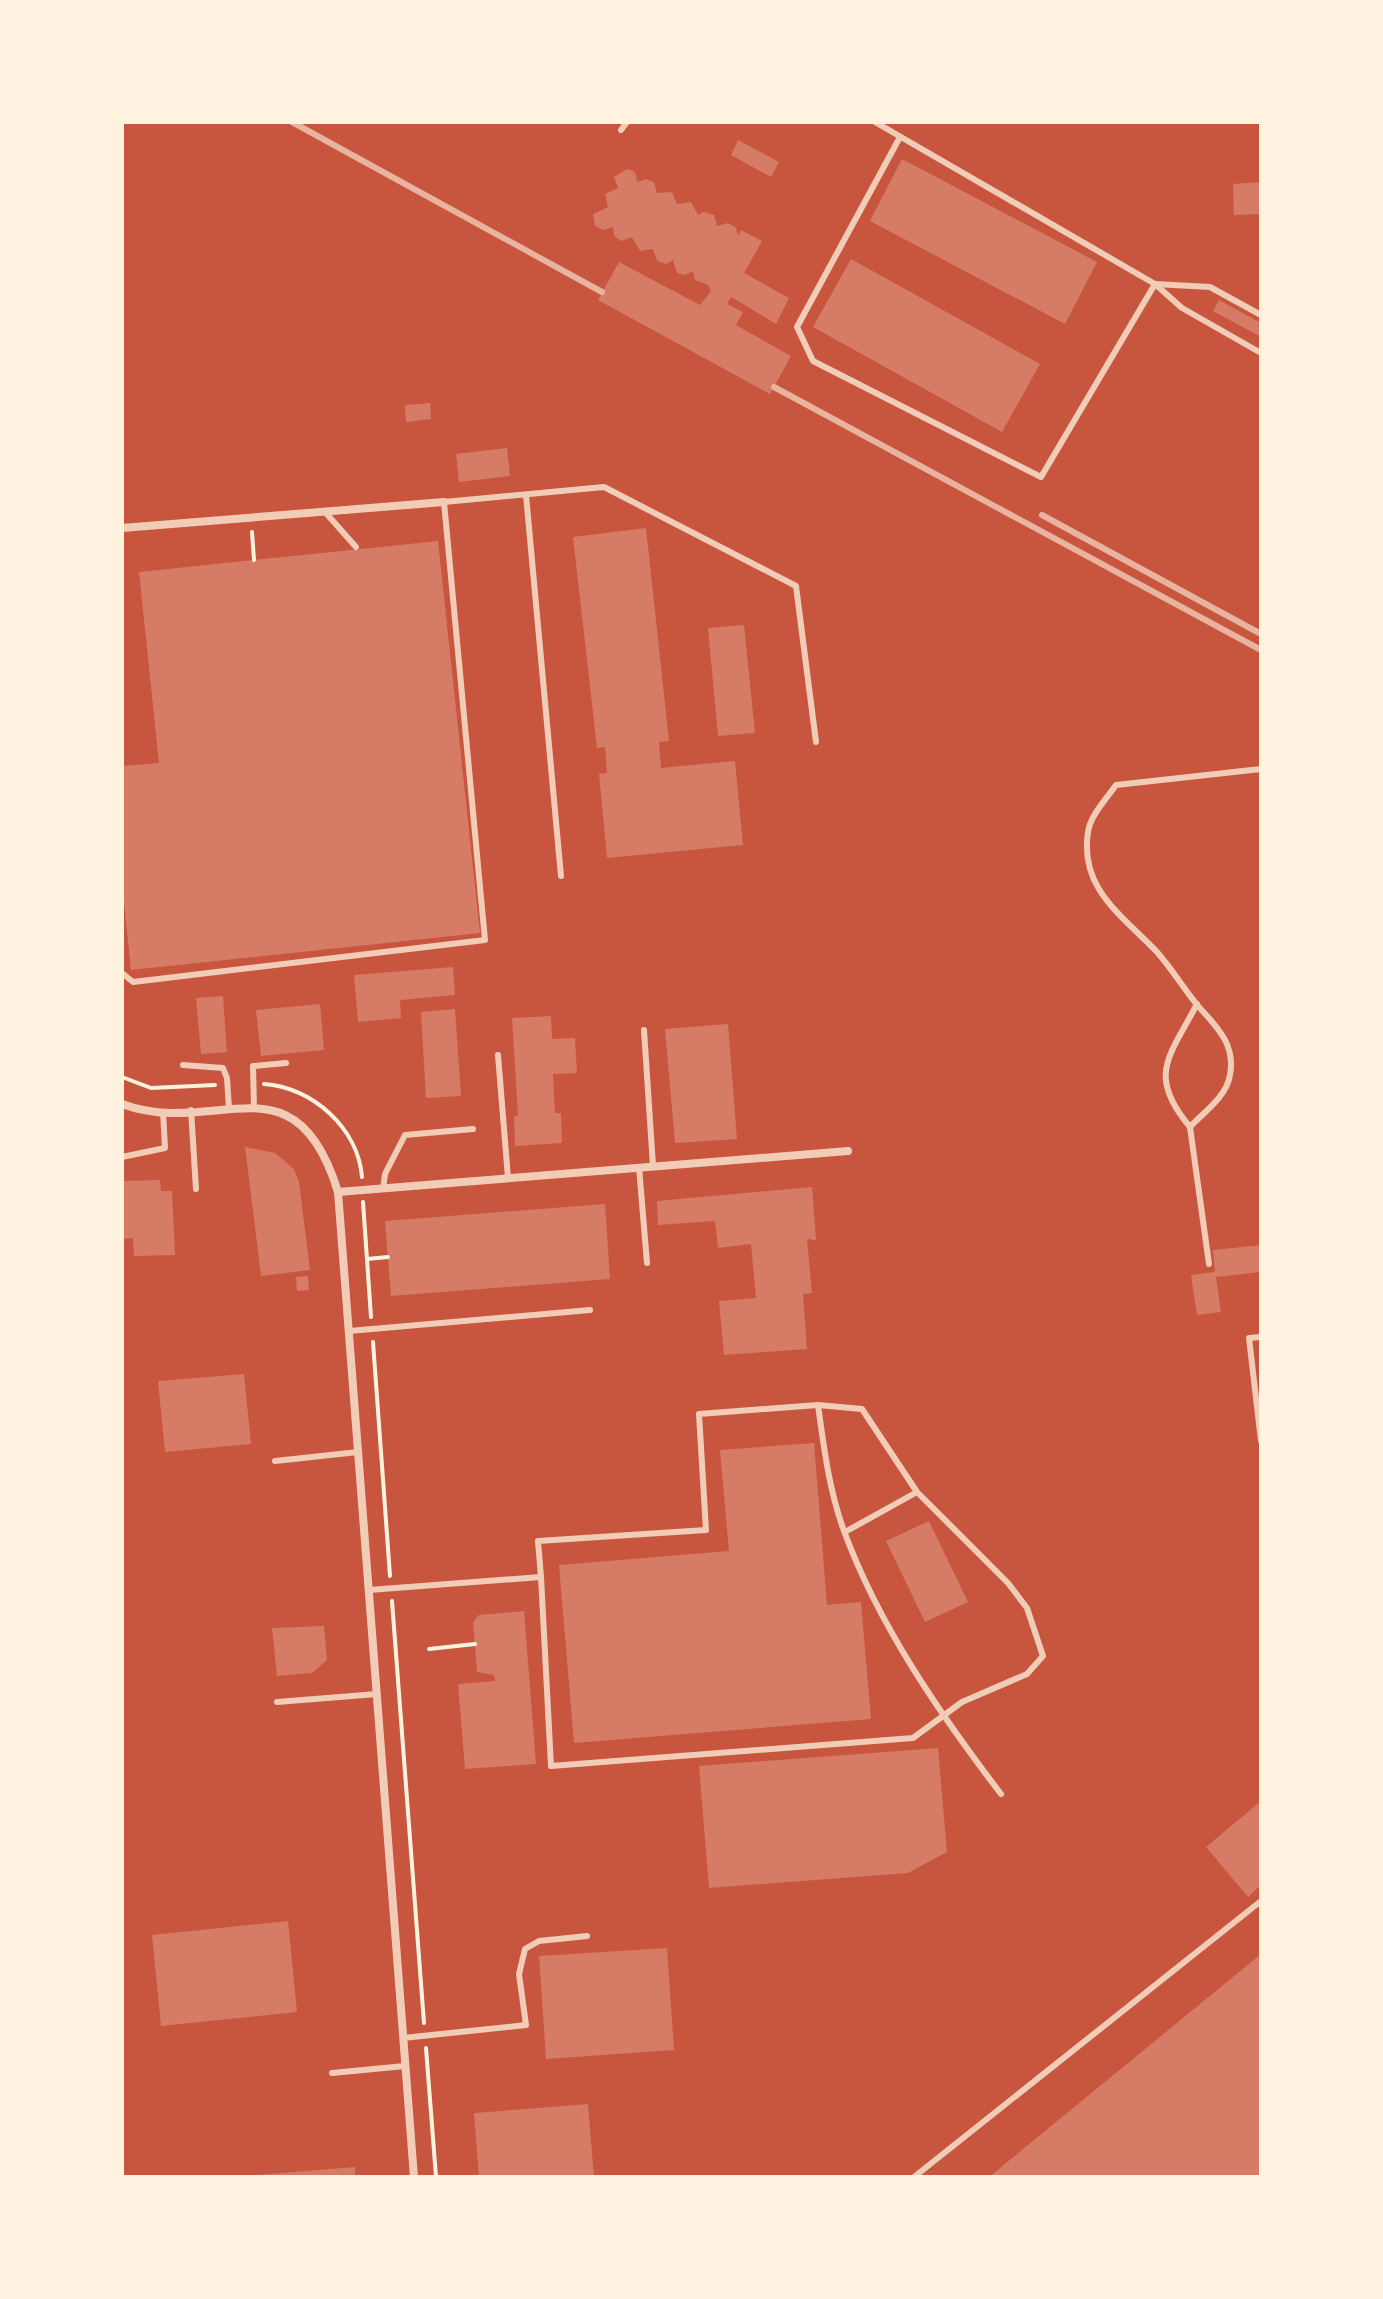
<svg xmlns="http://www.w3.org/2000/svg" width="1383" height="2299" viewBox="0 0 1383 2299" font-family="Commissioner,sans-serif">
<rect width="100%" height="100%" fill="#c8553d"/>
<g fill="#d67c66">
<polygon points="738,140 779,162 771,177 731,155"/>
<polygon points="902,159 1097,262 1065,324 870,221"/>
<polygon points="627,169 635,172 637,182 646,179 654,182 657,193 672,192 677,204 691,202 698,215 704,212 714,215 717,226 728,223 736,228 738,236 741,230 762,241 744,273 789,298 776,324 731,297 727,304 743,312 736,325 791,356 770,394 598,300 619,262 700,305 711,291 708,285 695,280 693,271 685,275 677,273 673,260 666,264 657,261 653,249 640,251 632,237 621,241 614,236 613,227 604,230 595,226 593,214 608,207 605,194 618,188 614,177"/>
<polygon points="1261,182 1261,214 1234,215 1233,184"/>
<polygon points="851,259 1040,364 1002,432 813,327"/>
<polygon points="1219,300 1261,323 1261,337 1213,311"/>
<polygon points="430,403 431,419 406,422 405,405"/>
<polygon points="507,448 510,476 459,482 456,454"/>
<polygon points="646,528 669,741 659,742 661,768 735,761 743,845 607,858 599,774 607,773 605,747 597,748 573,537"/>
<polygon points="438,541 480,933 131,970 122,883 122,766 159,763 139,572"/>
<polygon points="744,625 755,733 718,736 708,628"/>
<polygon points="453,967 455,995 400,1000 401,1018 358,1022 354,975"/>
<polygon points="223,996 227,1052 201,1054 196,998"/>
<polygon points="320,1004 324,1050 261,1056 256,1010"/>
<polygon points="455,1009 461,1096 426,1098 421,1012"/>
<polygon points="551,1016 552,1039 575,1038 577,1073 553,1074 555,1113 561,1113 562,1143 515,1146 514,1116 518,1116 512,1018"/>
<polygon points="728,1024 737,1139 675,1143 665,1029"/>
<polygon points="245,1147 275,1153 294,1169 299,1182 310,1270 261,1276"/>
<polygon points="160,1180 161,1191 172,1191 175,1255 134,1256 133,1238 122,1239 122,1181"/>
<polygon points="812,1187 816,1240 807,1239 812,1293 803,1294 807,1349 724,1355 719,1301 756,1298 751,1244 718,1248 715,1221 658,1225 657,1201"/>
<polygon points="605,1204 610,1279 391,1296 385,1221"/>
<polygon points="1261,1245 1261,1272 1216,1277 1221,1312 1197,1315 1191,1275 1215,1272 1213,1250"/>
<polygon points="308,1276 309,1290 297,1291 296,1277"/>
<polygon points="244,1374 251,1444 165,1452 158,1381"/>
<polygon points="814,1443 827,1605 861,1602 871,1719 574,1743 559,1565 729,1551 720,1450"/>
<polygon points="929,1521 968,1602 925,1622 886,1541"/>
<polygon points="524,1611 536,1764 465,1769 458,1684 495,1681 494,1675 477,1672 473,1622 479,1615"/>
<polygon points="324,1626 327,1660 312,1673 277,1676 272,1628"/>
<polygon points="938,1748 947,1852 908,1873 709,1888 699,1766"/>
<polygon points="1261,1801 1261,1885 1248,1897 1206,1847"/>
<polygon points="288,1921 297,2012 161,2026 152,1935"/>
<polygon points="667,1948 674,2050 546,2059 539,1956"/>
<polygon points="1261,1954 1261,2177 989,2177"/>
<polygon points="588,2104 594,2177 479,2177 474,2113"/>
<polygon points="355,2167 355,2177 258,2177 258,2175"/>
</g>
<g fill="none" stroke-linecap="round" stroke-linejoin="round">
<g stroke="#fff3e0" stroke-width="4">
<polyline points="252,532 254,560"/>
<polyline points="122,1077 151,1088 215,1085"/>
<path d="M264 1084C312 1087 358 1128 362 1177"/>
<polyline points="363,1202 371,1317"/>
<polyline points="367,1259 388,1257"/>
<polyline points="373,1342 390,1576"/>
<polyline points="392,1601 424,2023"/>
<polyline points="429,1649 475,1644"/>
<polyline points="426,2048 436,2177"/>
</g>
<g stroke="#f1ccb7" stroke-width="6">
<polyline points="875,122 1155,284 1182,308 1261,353"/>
<polyline points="621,130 627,122"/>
<polyline points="900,137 797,327 813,361 1041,477 1155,284 1210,287 1261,315"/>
<polyline points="526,495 561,876"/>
<polyline points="325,512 356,547"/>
<polyline points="122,973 133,982 485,940 444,502 604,487 796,586 816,742"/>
<path d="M1197 1004C1170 1056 1146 1075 1190 1127 1204 1112 1227 1096 1230 1075 1236 1044 1216 1026 1198 1006 1184 989 1172 969 1157 952 1123 916 1079 889 1088 832 1090 816 1107 798 1116 785L1261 769"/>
<polyline points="644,1030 653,1166"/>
<polyline points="498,1055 508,1178"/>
<polyline points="183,1065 223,1068 227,1078 229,1109"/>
<polyline points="254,1108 253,1066 286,1063"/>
<polyline points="191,1110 196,1189"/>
<polyline points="1190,1127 1209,1264"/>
<polyline points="122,1157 165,1148 163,1112"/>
<polyline points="639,1167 647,1263"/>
<polyline points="383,1189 385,1174 405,1135 473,1129"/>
<polyline points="349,1331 590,1310"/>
<polyline points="1261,1337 1249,1338 1261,1441"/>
<polyline points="275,1461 358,1452"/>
<polyline points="845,1532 917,1492"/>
<polyline points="541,1577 551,1766 913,1738 962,1702 1027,1674 1043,1656 1027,1608 1008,1583 917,1492 862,1409 818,1405"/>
<path d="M369 1590 541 1577 538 1541 706 1530 699 1414 818 1405C824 1448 829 1490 844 1531 879 1626 940 1714 1001 1794"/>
<polyline points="277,1702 377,1694"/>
<polyline points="403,2038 526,2025 519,1974 525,1949 539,1941 587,1936"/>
<polyline points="332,2073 405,2066"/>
<polyline points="914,2177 1261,1901"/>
</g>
<g stroke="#f1ccb7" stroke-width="8">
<polyline points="122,528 444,502"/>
<path d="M122 1104C216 1139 295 1051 338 1192L414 2177"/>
<polyline points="338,1192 848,1151"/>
</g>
<g stroke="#e9b49f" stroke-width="6">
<polyline points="292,122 602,292"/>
<polyline points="774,387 1261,650"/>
<polyline points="1042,515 1261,634"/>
</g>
</g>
<rect width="1383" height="2299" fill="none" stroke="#fff3e0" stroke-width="248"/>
</svg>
